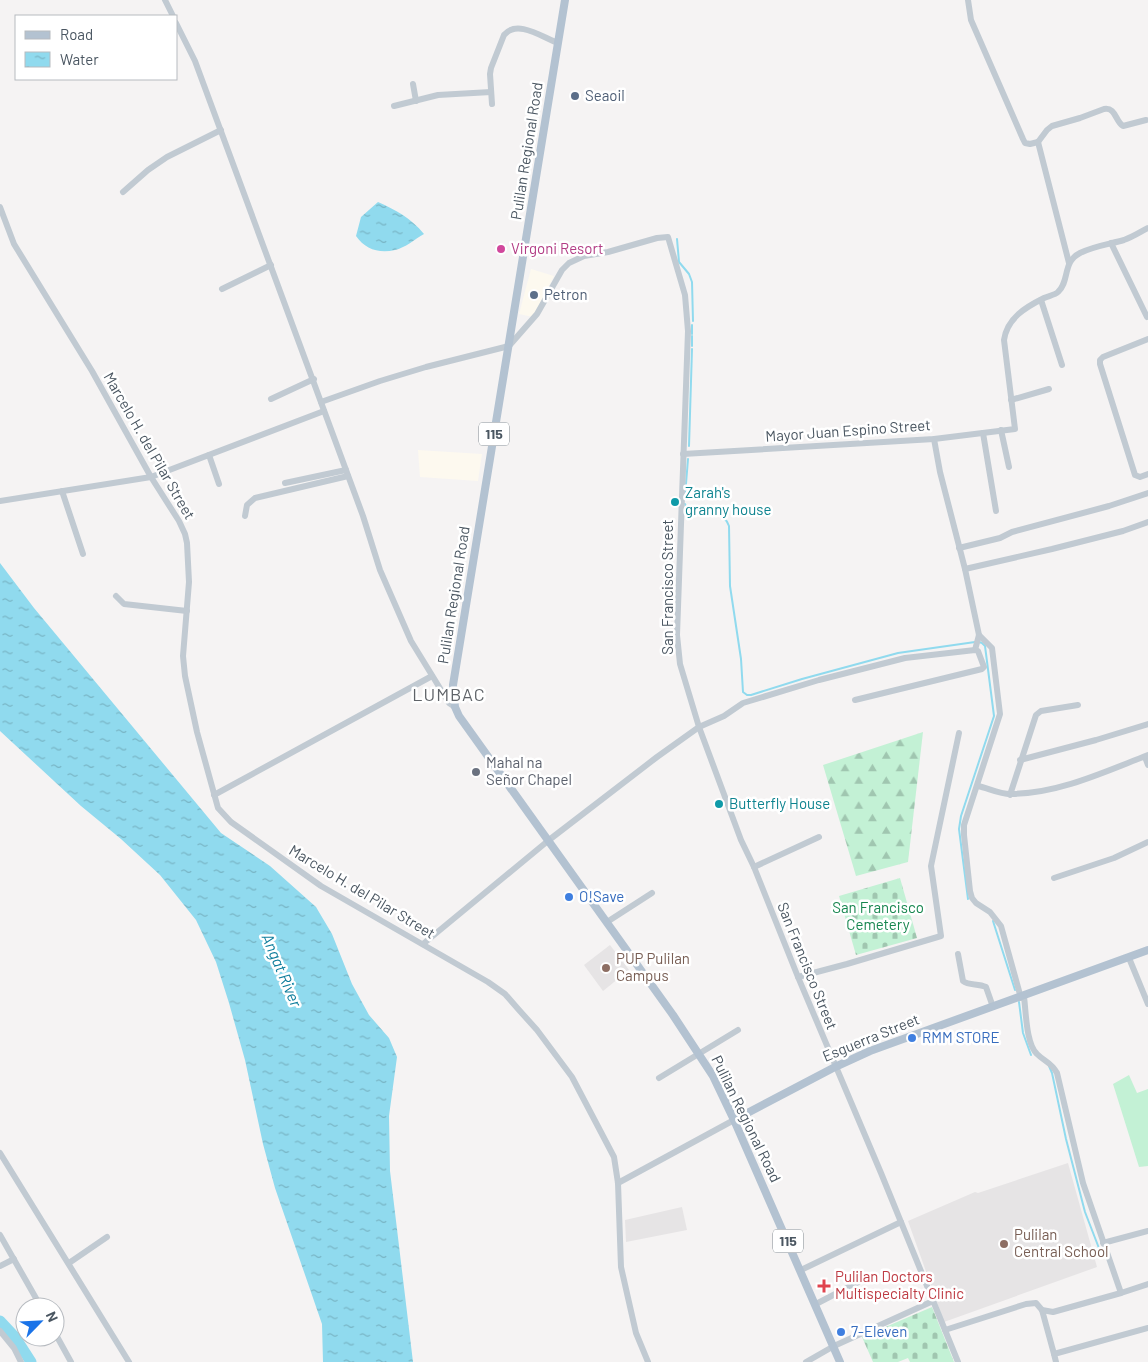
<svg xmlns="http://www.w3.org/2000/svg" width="1148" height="1362" viewBox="0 0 1148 1362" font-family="Barlow,sans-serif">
<defs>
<pattern id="forest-firs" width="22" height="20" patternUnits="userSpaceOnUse" patternTransform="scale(1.25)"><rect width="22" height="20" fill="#c3f1d5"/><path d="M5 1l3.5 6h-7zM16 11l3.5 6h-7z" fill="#a0c6b0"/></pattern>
<pattern id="cemetery-stones" width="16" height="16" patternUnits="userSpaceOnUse" patternTransform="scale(1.25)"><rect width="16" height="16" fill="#c3f1d5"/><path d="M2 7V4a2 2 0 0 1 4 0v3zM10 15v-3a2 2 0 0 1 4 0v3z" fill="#a0c6b0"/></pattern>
<pattern id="water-ripples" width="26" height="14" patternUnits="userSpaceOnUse" patternTransform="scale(1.25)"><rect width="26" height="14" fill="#90daee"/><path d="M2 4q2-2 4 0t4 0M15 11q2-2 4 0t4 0" fill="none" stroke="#78b4c4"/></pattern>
</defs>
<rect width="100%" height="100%" fill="#f5f3f3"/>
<g fill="#fdf9ef">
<polygon points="531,269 554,276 533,317 519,314"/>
<polygon points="418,450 482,454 478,481 420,477"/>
</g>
<g fill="#e6e4e5">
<polygon points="610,945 629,970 603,991 584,965"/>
<polygon points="1068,1163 1097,1267 944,1322 908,1221 975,1192 978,1193"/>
<polygon points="682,1207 687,1230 626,1242 625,1220"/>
</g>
<polygon fill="#c3f1d5" points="1129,1075 1137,1093 1148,1089 1148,1166 1139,1167 1113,1084"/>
<polygon fill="url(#forest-firs)" points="923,732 908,862 856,876 823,765"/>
<g fill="url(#cemetery-stones)">
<polygon points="900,878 917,938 856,955 839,896"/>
<polygon points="932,1307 954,1362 910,1362 908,1358 898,1362 873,1362 862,1337"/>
</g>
<g fill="url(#water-ripples)">
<path d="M378 202C396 210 411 218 424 234 415 239 405 248 395 250 379 254 365 249 356 236L361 217Z"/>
<polygon points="0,563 34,608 221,833 270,866 316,907 332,934 352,984 369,1015 389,1038 397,1057 389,1116 390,1171 413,1362 323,1362 322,1324 275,1188 263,1144 245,1060 229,1003 216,962 196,920 160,875 121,839 81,806 0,731"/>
</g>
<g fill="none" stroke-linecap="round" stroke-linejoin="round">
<g stroke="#90daee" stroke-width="2">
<polyline points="677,239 679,262 689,274 692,282 693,321"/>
<polyline points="692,334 692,325"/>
<polyline points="692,346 692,336"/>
<polyline points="689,446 692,349"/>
<polyline points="685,496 688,459"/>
<path d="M685 504 689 514 693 515C707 514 723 509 729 526L730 586 741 659 743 692 747 695H751L802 679 898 653 975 642"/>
<polyline points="968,899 959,829 961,816 994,716 985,646 982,643 979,642"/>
<polyline points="993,921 1015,990"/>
<polyline points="1019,1002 1023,1033 1031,1055"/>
<polyline points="1049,1066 1052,1073 1066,1139 1085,1212 1102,1256"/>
</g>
<polyline stroke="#90daee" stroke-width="11" points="0,1321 15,1337 31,1362"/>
<g stroke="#c1cad2" stroke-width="6">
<polyline points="165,0 173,16"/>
<polyline points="968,0 971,20 1023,139 1025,143 1030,144 1038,142 1069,263"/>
<polyline points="176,23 195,61 363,516 380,570 411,641 449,703 455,707"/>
<polyline points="413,84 416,101"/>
<path d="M492 104 490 74 491 68 504 35C517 19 542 37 558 43"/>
<polyline points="394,106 438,95 491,92"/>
<path d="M1038 142 1047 130 1052 126 1080 118 1104 109C1116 107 1115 121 1123 126L1146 120"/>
<polyline points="123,192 148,170 167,157 221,130"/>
<polyline points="0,207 14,244 92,371 151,477 179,521 185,534 187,543 189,582 183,656 185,676 197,732 218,808 231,822 321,886 488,982 505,994 519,1010 537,1030 572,1077 614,1157 618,1183 621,1267 636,1333 648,1362"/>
<polyline points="1111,243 1147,317"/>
<polyline points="222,289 271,265"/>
<polyline points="1041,300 1062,365"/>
<polyline points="1148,339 1103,357 1100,360 1100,364 1135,475 1140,477 1148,474"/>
<polyline points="271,399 314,379"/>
<polyline points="1011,400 1049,389"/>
<polyline points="321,402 380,381 426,367 509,346 537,314 562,270 569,263 584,256 608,252 657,238 668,237 685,295 688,331 677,635 680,664 699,727 741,840 754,867 798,977 881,1173 958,1362"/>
<polyline points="1001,430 1009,467"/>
<polyline points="983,433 996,511"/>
<polyline points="934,439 940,472 965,569 979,635 975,650"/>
<path d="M683 454 934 439 1015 429 1004 340C1007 318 1026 307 1044 298 1048 296 1055 295 1058 292 1070 281 1062 262 1080 253 1094 246 1110 244 1124 240 1133 237 1140 232 1148 228"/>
<polyline points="209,455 219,484"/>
<polyline points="285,483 346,470"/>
<polyline points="62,491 83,554"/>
<polyline points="0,501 151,477 324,411"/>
<polyline points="245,516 247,505 255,498 348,476"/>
<polyline points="959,548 1000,538 1012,532 1109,506 1148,493"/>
<polyline points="965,569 1052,549 1123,531 1148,522"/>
<polyline points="116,596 124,604 187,611"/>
<polyline points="979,635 992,648 1000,714 964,825 964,835 970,891 972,898 976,903 990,912 1001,926 1021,998"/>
<polyline points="1145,757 1148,765"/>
<polyline points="1020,760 1096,740 1148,724"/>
<path d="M978 786C988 788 1001 795 1012 794 1060 793 1104 772 1148 755"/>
<polyline points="214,795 432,676"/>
<polyline points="1010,795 1036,715 1041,711 1078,705"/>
<polyline points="754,867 819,837"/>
<polyline points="1054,878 1114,858 1148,842"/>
<polyline points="607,922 652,893"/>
<polyline points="423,944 549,840 657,757 699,727 724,716 743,703 819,680 905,658 975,650 978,651 984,667 982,669 855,700"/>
<path d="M958 954 963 981C969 986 978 983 986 987L993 1007"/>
<polyline points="1129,958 1148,1004"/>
<polyline points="798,977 847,964 941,936 931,866 959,733"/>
<path d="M1024 997C1026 1011 1026 1044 1037 1054 1045 1062 1051 1062 1057 1073L1083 1183 1121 1293"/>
<polyline points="659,1078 738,1030"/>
<polyline points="0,1153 129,1362"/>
<polyline points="618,1183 734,1120"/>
<polyline points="0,1235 41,1307"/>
<polyline points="1103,1243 1148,1231"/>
<polyline points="69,1263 107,1237"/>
<polyline points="0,1266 14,1259"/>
<polyline points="801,1270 901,1222"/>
<polyline points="816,1304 864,1279"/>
<polyline points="1042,1310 1054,1354"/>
<polyline points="945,1330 1026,1304 1036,1303 1042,1310 1053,1312 1121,1293 1148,1284"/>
<polyline points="0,1331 14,1348 21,1362"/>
<polyline points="55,1333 71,1362"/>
<polyline points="806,1362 834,1346 933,1301"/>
<polyline points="1056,1362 1054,1354 1148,1328"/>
</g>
<g stroke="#b3c2d1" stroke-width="8">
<polyline points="565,0 453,685 455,707 459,716 673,1015 713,1076 734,1120 840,1362"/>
<polyline points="734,1120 835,1067 870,1051 1148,950"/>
</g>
</g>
<g fill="#5c6f8a" stroke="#fff" stroke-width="2">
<circle cx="575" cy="96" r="5"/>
<circle cx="534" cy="295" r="5"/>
</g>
<circle fill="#d1479c" stroke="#fff" stroke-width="2" cx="501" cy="249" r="5"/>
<g fill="#0f9aa8" stroke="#fff" stroke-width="2">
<circle cx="675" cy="502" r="5"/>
<circle cx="719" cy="804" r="5"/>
</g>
<circle fill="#6b7280" stroke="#fff" stroke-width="2" cx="476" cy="772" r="5"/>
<g fill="#3f7fe0" stroke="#fff" stroke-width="2">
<circle cx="569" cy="897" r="5"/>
<circle cx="912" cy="1038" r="5"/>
<circle cx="841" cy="1332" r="5"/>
</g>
<g fill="#8d6e63" stroke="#fff" stroke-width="2">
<circle cx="606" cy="968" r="5"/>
<circle cx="1004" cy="1244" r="5"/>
</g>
<path fill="#e0444e" stroke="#fff" stroke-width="2" d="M821.5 1278.5h5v5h5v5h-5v5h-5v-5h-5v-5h5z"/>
<g text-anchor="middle" stroke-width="5" stroke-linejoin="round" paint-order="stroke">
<g fill="#fff" stroke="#808990" stroke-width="1">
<rect x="479" y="422.5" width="30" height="23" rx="4"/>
<rect x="773" y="1229.5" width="30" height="23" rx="4"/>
</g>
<g font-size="14" font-weight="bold" fill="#4a5661">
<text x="494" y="439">115</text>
<text x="788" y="1246">115</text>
</g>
<g font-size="15" fill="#4e5e75" stroke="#fff" text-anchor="start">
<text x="585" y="101">Seaoil</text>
<text x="544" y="300">Petron</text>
</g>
<g font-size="15" fill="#4a5661" stroke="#fff">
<text transform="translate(527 151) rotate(-81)" y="5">Pulilan Regional Road</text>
<text transform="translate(848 431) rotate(-4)" y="5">Mayor Juan Espino Street</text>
<text transform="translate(149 446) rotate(60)" y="5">Marcelo H. del Pilar Street</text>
<text transform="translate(668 587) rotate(-90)" y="5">San Francisco Street</text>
<text transform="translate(454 595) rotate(-81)" y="5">Pulilan Regional Road</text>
<text transform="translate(362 892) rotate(31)" y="5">Marcelo H. del Pilar Street</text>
<text transform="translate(807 966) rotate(68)" y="5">San Francisco Street</text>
<text transform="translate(871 1038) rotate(-22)" y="5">Esguerra Street</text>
<text transform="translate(746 1119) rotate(64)" y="5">Pulilan Regional Road</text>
</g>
<g font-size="15" fill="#b23c85" stroke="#fff" text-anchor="start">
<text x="511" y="254">Virgoni Resort</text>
</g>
<g font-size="15" fill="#0d838f" stroke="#fff" text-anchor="start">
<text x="685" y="498">Zarah's<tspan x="685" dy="17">granny house</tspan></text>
<text x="729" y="809">Butterfly House</text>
</g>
<g font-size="15" fill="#5b616d" stroke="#fff" text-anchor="start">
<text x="486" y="768">Mahal na<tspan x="486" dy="17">Señor Chapel</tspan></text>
</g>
<g font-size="15" fill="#366cbe" stroke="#fff" text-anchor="start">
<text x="579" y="902">O!Save</text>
<text x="922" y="1043">RMM STORE</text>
<text x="851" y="1337">7-Eleven</text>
</g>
<g font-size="15" fill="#17864f" stroke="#fff">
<text x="878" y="913">San Francisco<tspan x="878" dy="17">Cemetery</tspan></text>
</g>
<g font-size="15" fill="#785e54" stroke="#fff" text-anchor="start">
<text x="616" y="964">PUP Pulilan<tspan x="616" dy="17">Campus</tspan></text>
<text x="1014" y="1240">Pulilan<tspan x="1014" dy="17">Central School</tspan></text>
</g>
<g font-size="15" fill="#be3a42" stroke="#fff" text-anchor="start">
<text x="835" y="1282">Pulilan Doctors<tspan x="835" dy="17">Multispecialty Clinic</tspan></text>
</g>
<g font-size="16" font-style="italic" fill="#0c7c9b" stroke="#fff">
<text transform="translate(282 970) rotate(67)" y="6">Angat River</text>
</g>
<g font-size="18" letter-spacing="1" fill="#5f6368" stroke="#fff">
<text x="449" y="701">LUMBAC</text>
</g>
</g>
<rect x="15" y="15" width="162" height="65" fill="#ffffff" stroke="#b7bbc0"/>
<rect x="25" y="31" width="25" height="8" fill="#b3c2d1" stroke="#b7bbc0"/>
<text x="60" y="40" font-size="15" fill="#4a5661">Road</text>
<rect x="25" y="52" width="25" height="15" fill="url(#water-ripples)" stroke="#b7bbc0"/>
<text x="60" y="65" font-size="15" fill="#4a5661">Water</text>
<g transform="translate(40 1322) rotate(66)"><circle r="24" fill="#ffffff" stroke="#b7bbc0"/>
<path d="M0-4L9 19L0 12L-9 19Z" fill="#1a73e8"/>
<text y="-8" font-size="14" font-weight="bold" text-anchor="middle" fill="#4a5661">N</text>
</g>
</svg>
